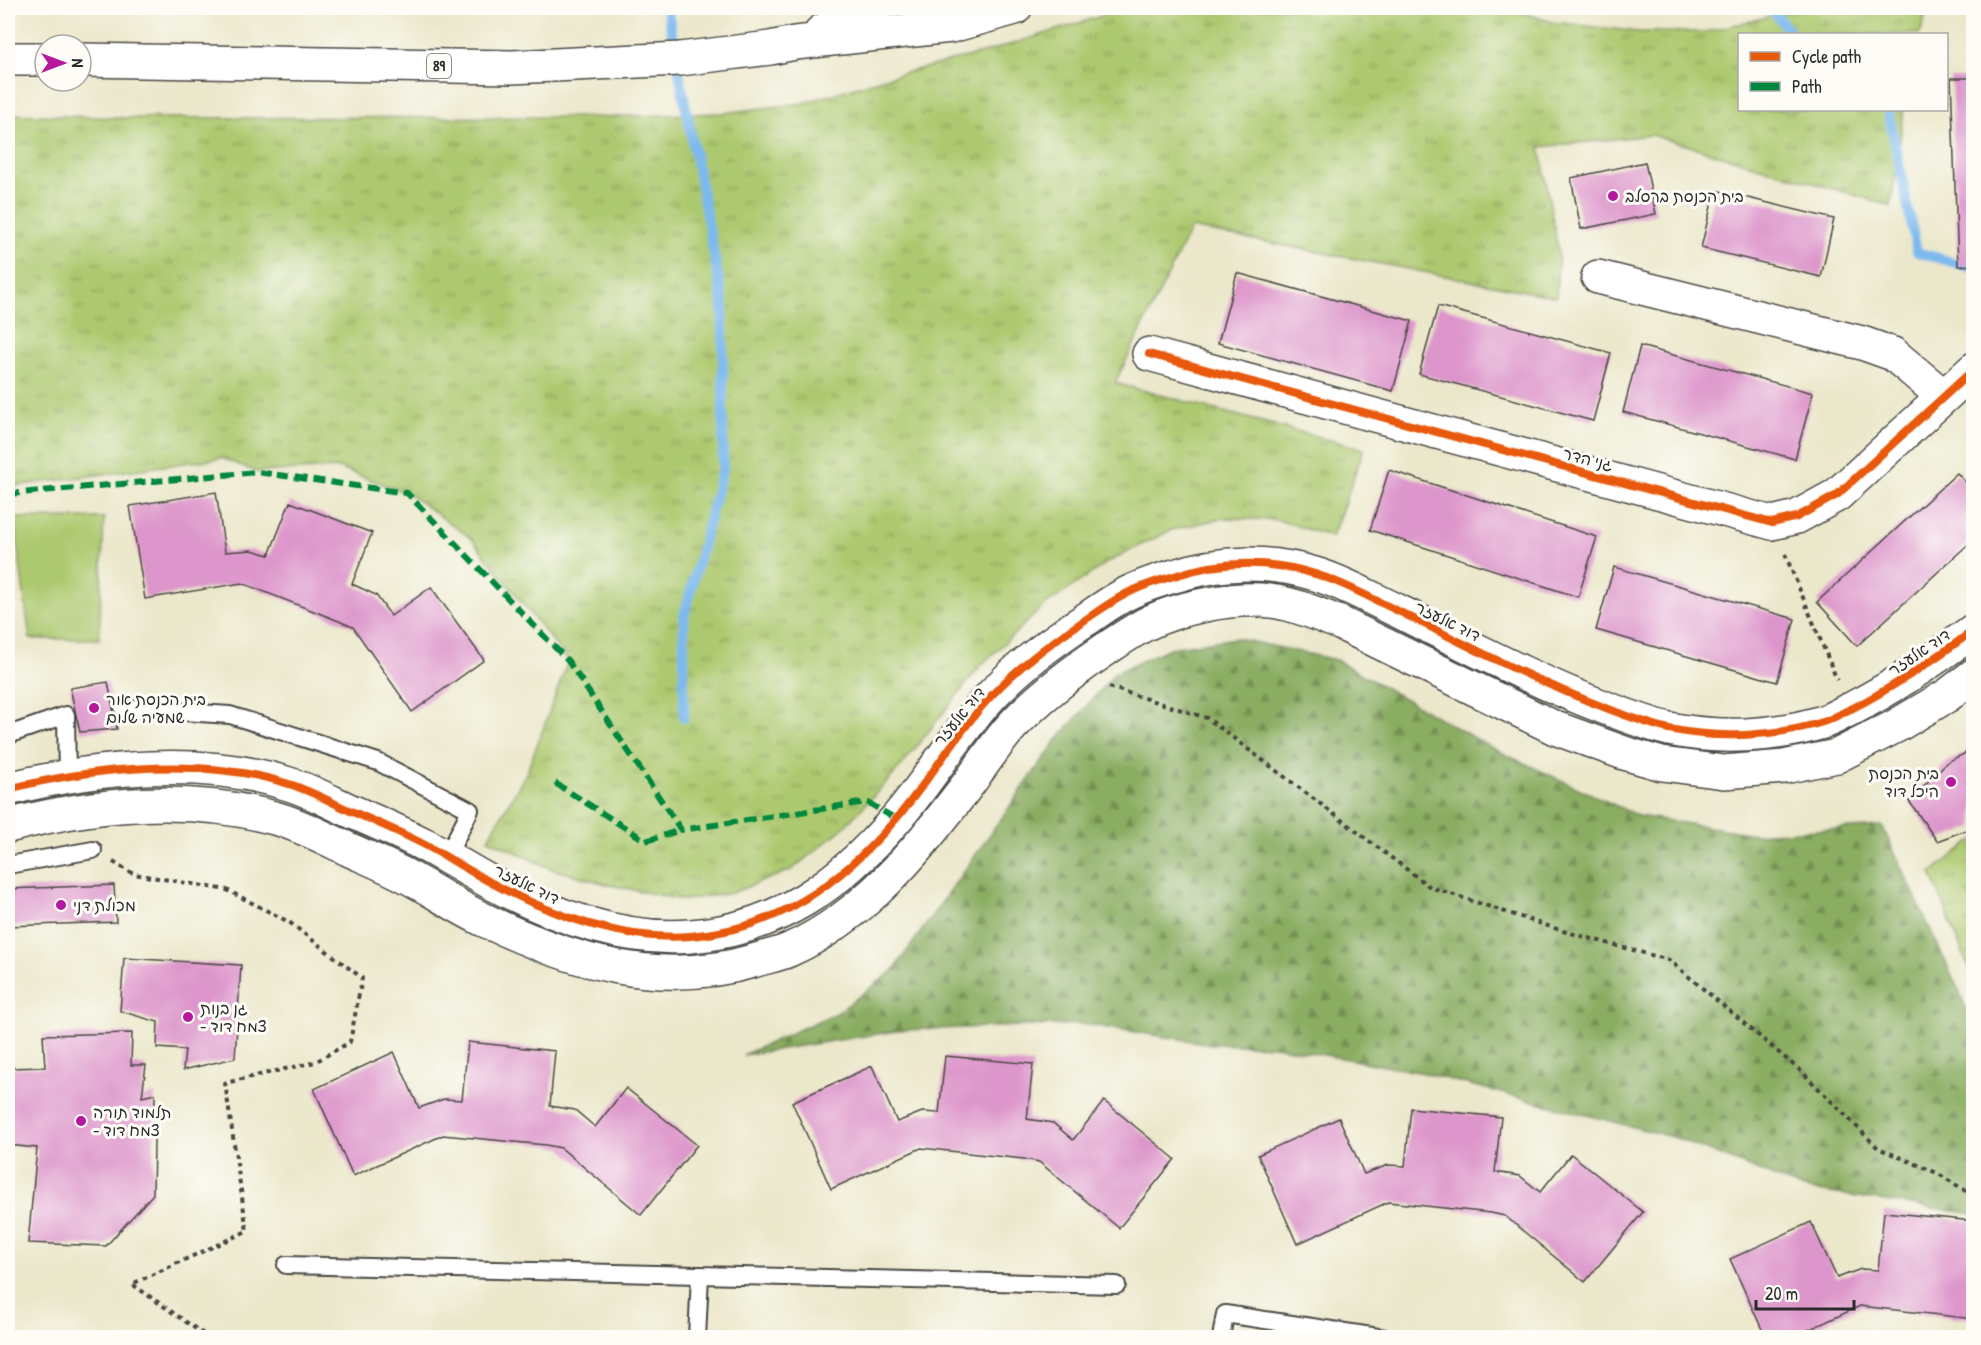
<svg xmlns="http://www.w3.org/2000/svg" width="1981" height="1345" viewBox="0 0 1981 1345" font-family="'Patrick Hand','Playpen Sans Hebrew',sans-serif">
<defs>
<pattern id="grass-tufts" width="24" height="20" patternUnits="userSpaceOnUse" patternTransform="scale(1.5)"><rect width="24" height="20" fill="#adc96f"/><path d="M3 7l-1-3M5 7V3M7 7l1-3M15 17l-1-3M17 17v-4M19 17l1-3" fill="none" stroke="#8da35b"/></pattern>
<pattern id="forest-firs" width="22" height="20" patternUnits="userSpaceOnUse" patternTransform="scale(1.5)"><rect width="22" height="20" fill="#8aad62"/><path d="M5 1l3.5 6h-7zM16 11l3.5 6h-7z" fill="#718d51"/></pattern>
</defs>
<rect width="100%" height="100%" fill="#fdfcf7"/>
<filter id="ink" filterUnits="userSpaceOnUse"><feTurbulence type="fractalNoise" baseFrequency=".0167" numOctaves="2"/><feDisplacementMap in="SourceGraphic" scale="12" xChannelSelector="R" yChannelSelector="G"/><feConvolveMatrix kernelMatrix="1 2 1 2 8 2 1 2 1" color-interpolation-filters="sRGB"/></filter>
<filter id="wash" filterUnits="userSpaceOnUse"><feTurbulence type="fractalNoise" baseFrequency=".008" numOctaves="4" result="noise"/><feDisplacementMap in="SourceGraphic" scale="24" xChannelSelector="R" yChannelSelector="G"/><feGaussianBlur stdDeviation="1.35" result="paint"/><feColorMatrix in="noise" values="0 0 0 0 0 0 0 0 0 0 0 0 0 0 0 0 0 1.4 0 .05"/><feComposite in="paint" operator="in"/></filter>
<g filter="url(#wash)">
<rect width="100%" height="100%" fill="#ebe7ca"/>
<g fill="url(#grass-tufts)" stroke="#6c7a4d" stroke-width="1.5">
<polygon points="1127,8 1509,8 1552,22 1639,32 1705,32 1804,8 1928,8 1920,34 1740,34 1740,110 1904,110 1891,206 1652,135 1540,147 1559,255 1556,297 1191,228 1115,383 1364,449 1332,537 1278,520 1223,518 1171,530 1108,562 1044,606 981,665 898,770 842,829 791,870 732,893 683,900 610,885 549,868 488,839 527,772 568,661 472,539 407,493 339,468 257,472 222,458 8,487 8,114 118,118 607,117 722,113 804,103 885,78 986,52"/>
<polygon points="1973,840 1973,979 1931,873"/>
</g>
<polygon fill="url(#forest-firs)" stroke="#5a6c46" stroke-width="1.5" points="1236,638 1336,660 1496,750 1638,816 1754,834 1882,826 1960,993 1973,1027 1973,1214 1804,1189 1676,1138 1424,1073 1274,1046 1211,1044 1084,1024 903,1030 743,1055 838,1012 893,971 1057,740 1115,673 1170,648"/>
<polygon fill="#adc96f" stroke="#6c7a4d" stroke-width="1.5" points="14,518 104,518 99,639 30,639"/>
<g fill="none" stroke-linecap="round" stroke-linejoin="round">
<g stroke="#7bb9ee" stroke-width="10">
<polyline points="667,8 723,302 723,467 684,616 684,718"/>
<polyline points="1770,8 1792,34"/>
<polyline points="1888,110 1917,252 1974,268"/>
</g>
</g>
<g id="blocks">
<g fill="#dd96cb">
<polygon points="1951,78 1974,78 1974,265 1958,266"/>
<polygon points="1645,162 1656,214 1581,229 1571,178"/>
<polygon points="1715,190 1834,219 1821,277 1701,248"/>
<polygon points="1237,273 1412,321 1393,391 1218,343"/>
<polygon points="1438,306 1611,353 1593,421 1419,374"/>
<polygon points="1640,346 1813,393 1795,459 1623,412"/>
<polygon points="1389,470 1597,537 1578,597 1370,530"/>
<polygon points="1957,473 1974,491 1974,539 1857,646 1817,602"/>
<polygon points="216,492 225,552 252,550 269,555 290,502 372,533 352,584 376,595 391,616 431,587 484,660 412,712 353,627 339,621 242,583 145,599 130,506"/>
<polygon points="1614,567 1795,619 1777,682 1596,630"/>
<polygon points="108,682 117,729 80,732 70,688"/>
<polygon points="1974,749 1974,827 1937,841 1909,801 1947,762"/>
<polygon points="114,885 116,922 8,926 8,889"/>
<polygon points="124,958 241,965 235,1058 183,1070 185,1050 157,1048 158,1022 120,1011"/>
<polygon points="132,1033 131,1065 146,1065 142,1097 155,1094 153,1194 106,1246 28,1243 37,1148 8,1145 8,1068 45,1067 43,1035"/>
<polygon points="468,1042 555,1051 550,1106 575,1110 595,1127 626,1088 697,1145 641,1215 561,1148 546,1145 443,1135 353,1176 314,1089 394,1052 419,1108 444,1099 462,1100"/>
<polygon points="945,1056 1033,1064 1027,1119 1053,1123 1073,1140 1104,1101 1175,1159 1119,1228 1039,1162 1024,1159 921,1148 831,1189 792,1102 872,1066 897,1122 922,1112 939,1113"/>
<polygon points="1411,1108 1501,1117 1495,1172 1520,1176 1540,1192 1571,1154 1643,1212 1585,1282 1505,1216 1491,1213 1388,1202 1297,1244 1258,1155 1339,1118 1364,1174 1388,1165 1405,1166"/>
<polygon points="1884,1212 1973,1221 1967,1276 1974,1277 1974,1319 1860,1306 1791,1338 1766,1338 1730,1259 1811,1222 1837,1278 1861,1269 1878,1270"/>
</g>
</g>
</g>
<g filter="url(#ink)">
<use href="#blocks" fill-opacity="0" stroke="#484743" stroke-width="1.5"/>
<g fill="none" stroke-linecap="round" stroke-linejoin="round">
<defs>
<g id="lane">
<polyline points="123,708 230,715 378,762 470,810 447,857"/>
<polyline points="8,735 66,715 67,777"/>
<polyline points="8,865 93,850"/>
<polyline points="286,1265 1117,1285"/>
<polyline points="697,1338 700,1275"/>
<polyline points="1221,1338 1225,1314 1385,1338"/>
</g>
<g id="street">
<polyline points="1598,277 1862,343 1893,354 1943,396"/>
<polyline points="1149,354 1772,523 1797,517 1837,495 1974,369"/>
</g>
<g id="secondary">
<path d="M8 789C95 767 205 756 292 785 313 792 333 803 353 812 376 822 400 832 423 844 446 856 468 870 490 882 551 915 621 942 691 936 778 929 840 884 896 819 927 783 952 741 983 705 1012 671 1048 644 1085 620 1100 610 1116 598 1132 591 1145 585 1160 580 1174 576 1220 561 1269 560 1315 574 1343 582 1370 598 1396 610 1465 644 1534 681 1606 708 1627 716 1648 724 1669 729 1718 739 1774 737 1823 722 1833 719 1843 712 1853 708 1896 686 1935 659 1974 630"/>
<path d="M8 826C94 803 191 794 278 819 302 826 325 838 348 849 368 858 390 867 410 878 434 891 457 907 482 919 569 961 658 989 753 961 765 957 778 955 789 950 865 916 917 851 966 787 981 767 995 745 1012 726 1040 696 1072 672 1106 649 1118 641 1131 632 1144 625 1176 608 1234 596 1270 601 1295 604 1318 614 1342 624L1555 728 1624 753 1662 764 1724 772 1784 767 1837 756 1896 726 1948 695 1974 675"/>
</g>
<g id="highway">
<polyline points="822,31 875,8"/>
<polyline points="8,59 45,59"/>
<polyline points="81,60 512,67 680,59 770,48 795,43 951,26 1015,8"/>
</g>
</defs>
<use href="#lane" stroke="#484743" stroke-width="20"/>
<use href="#street" stroke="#484743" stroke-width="36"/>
<use href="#secondary" stroke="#484743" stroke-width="36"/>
<use href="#highway" stroke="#484743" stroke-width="36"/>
<g stroke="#484743" stroke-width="4" stroke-dasharray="4.5 4.5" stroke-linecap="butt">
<polyline points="1785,554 1837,680"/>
<polyline points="1109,687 1207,718 1430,887 1563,931 1669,960 1803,1073 1878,1148 1937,1173 1974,1196"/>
<polyline points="113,862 134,874 227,890 289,922 362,978 350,1042 315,1062 225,1083 247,1231 132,1284 209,1338"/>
</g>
<use href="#lane" stroke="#fff" stroke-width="16"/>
<use href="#street" stroke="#fff" stroke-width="33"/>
<use href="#secondary" stroke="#fff" stroke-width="33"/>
<use href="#highway" stroke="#fff" stroke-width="33"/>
<g stroke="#00873e" stroke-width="6" stroke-dasharray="12 6" stroke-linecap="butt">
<polyline points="8,494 257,472 407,493 568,661 681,830 867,802 896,819"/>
<polyline points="555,783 646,841 681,830"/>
</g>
<defs>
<g id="cycleway">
<polyline points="1149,354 1772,523 1797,517 1837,495 1974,369"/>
<path d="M8 789C95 767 205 756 292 785 313 792 333 803 353 812 376 822 400 832 423 844 446 856 468 870 490 882 551 915 621 942 691 936 778 929 840 884 896 819 927 783 952 741 983 705 1012 671 1048 644 1085 620 1100 610 1116 598 1132 591 1145 585 1160 580 1174 576 1220 561 1269 560 1315 574 1343 582 1370 598 1396 610 1465 644 1534 681 1606 708 1627 716 1648 724 1669 729 1718 739 1774 737 1823 722 1833 719 1843 712 1853 708 1896 686 1935 659 1974 630"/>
</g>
</defs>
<use href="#cycleway" stroke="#fdfcf7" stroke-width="11"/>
<use href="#cycleway" stroke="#e8590c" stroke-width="8"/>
</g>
</g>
<g fill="#b5179e" stroke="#fdfcf7" stroke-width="2">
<circle cx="1613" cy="196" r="6"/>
<circle cx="94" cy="708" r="6"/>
<circle cx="1951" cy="782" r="6"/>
<circle cx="61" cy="905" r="6"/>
<circle cx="188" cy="1017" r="6"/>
<circle cx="81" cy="1121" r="6"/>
</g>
<g text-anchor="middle" stroke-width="6" stroke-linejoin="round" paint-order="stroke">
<rect fill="#fdfcf7" stroke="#6a6a68" stroke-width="1.5" x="427" y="54" width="24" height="24" rx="4.5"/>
<g font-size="15" font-weight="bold" fill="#2b2b2b">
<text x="439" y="71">89</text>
</g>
<g font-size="16" fill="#2b2b2b" stroke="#fdfcf7" text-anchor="start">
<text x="1625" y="202">בית הכנסת ברסלב</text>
<text x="106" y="705">בית הכנסת אור<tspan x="106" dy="18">שמעיה שלום</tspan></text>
<text x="1939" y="779" text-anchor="end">בית הכנסת<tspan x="1939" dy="18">היכל דוד</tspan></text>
<text x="73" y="911">מכולת דני</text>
<text x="200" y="1014">גן בנות<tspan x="200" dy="18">- צמח דוד</tspan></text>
<text x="93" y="1118">תלמוד תורה<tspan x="93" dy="18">- צמח דוד</tspan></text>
</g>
<g font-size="16" fill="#2b2b2b" stroke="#fdfcf7">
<text transform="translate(1588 459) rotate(15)" y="6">גני הדר</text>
<text transform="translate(1448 621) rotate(26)" y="6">דוד אלעזר</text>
<text transform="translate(1919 652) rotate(-34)" y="6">דוד אלעזר</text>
<text transform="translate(959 716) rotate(-51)" y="6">דוד אלעזר</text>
<text transform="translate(527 884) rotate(26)" y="6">דוד אלעזר</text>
</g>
</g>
<rect width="1981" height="1345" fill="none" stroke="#fdfcf7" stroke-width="30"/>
<rect x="1738" y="33" width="210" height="78" fill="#fdfcf7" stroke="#a9a8a5" stroke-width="1.5"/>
<rect x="1750" y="52" width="30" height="9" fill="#e8590c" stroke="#a9a8a5" stroke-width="1.5"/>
<text x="1792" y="63" font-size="18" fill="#2b2b2b">Cycle path</text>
<rect x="1750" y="82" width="30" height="9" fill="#00873e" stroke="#a9a8a5" stroke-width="1.5"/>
<text x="1792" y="93" font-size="18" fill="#2b2b2b">Path</text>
<g transform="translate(63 63) rotate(90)"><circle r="28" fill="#fdfcf7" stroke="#a9a8a5" stroke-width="1.5"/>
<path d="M0-4.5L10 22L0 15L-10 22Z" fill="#b5179e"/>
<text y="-9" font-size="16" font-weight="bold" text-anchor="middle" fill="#2b2b2b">N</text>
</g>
<path d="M1756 1300v9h98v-9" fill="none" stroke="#2b2b2b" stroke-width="3"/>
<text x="1765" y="1300" font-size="18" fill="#2b2b2b" stroke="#fdfcf7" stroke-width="4.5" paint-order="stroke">20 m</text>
</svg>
